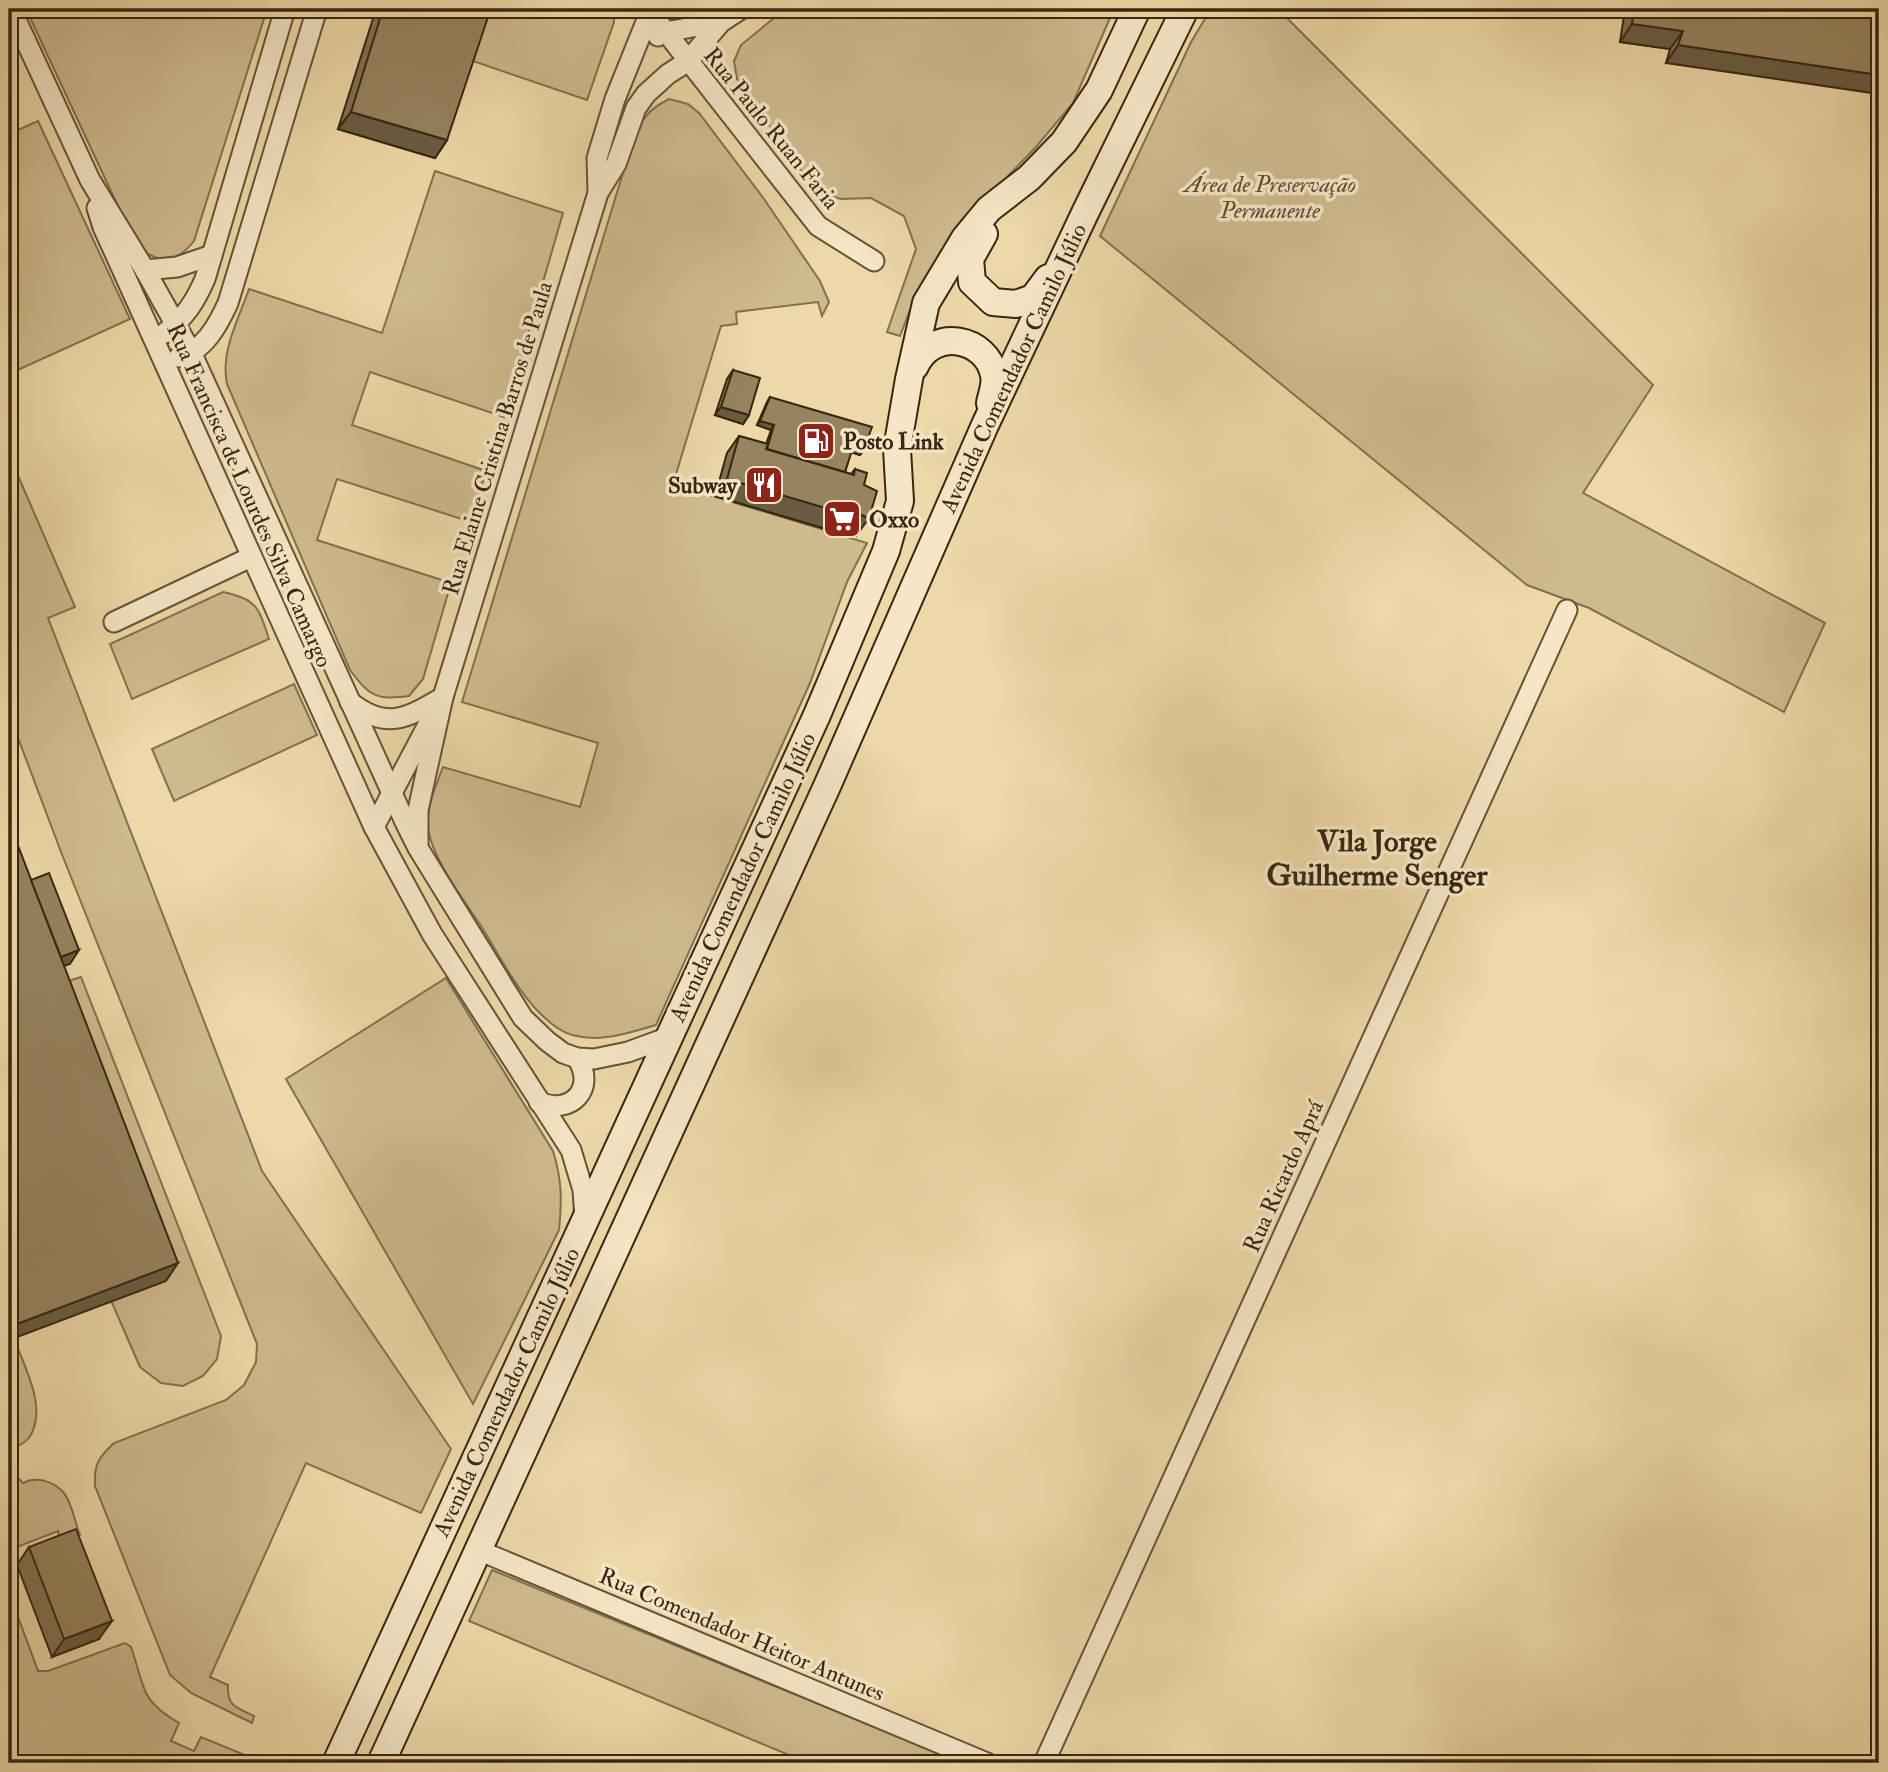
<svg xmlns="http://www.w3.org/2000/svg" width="1888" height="1772" viewBox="0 0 1888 1772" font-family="'IM FELL Double Pica',serif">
<rect width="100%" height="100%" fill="#eed8a7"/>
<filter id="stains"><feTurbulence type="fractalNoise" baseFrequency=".00286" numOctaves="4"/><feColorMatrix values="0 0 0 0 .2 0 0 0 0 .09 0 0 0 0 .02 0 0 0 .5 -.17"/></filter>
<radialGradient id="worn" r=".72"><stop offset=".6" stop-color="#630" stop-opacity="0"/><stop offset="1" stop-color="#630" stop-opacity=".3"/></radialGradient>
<g fill="#cfba8d" stroke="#83704e" stroke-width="2">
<path d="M26 9H267L194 241C175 265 161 264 137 247Z"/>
<polygon points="486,9 614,9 614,22 587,100 467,59"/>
<polygon points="785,9 1114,9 1073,103 1036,147 974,211 915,297 900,336 887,332 916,249 904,216 871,198 841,199 821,193 801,171 737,79 734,61 741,45"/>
<polygon points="1211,9 1278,9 1653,385 1583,493 1825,623 1784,712 1589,608 1527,585 1100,236 1191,42"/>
<path d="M669 99 688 104 699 113 764 199 820 281 829 302 822 316 818 302 736 312 737 324 721 326 673 484 867 543 847 582 810 683 656 1025C629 1033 601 1043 572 1035 558 1031 544 1018 534 1007 513 983 498 953 481 926 464 900 432 859 428 828 426 807 436 786 443 767L580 807 598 743 462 702 629 153C639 126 641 113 669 99Z"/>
<polygon points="38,121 130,319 9,374 9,134"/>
<path d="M435 171 563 213 504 417 370 372 352 425 486 471 471 522 337 479 317 540 451 583 423 679 409 696C376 700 370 697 350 670L227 384C220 352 239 318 249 289L382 333Z"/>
<path d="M9 455 75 607 48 618 262 1171 451 1449 421 1513 306 1463 210 1677 228 1685C227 1707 236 1707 254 1716L252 1723 191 1693 170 1675 95 1486C94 1464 98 1458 114 1443L226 1400 244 1385 256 1362 257 1344 61 852 9 714Z"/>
<path d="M223 592C257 599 259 608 269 639L132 699 110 644Z"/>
<polygon points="294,684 317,735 174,801 152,749"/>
<polygon points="81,977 221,1336 217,1359 203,1376 183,1386 161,1383 140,1367 109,1296 56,985"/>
<path d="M446 978 553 1151C562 1180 562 1200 559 1230L473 1404 286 1079Z"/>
<path d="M12 1334C23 1364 50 1410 28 1439 24 1444 15 1447 9 1450V1335Z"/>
<path d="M18 1478 23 1483C36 1476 54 1481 64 1493 72 1503 75 1523 80 1535L60 1542 58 1531 9 1550V1482Z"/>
<polygon points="492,1570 962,1763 808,1763 469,1621"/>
<path d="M9 1592 38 1671H48L125 1643 131 1647C145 1687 139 1700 179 1723L171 1741 194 1751 201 1737 264 1763H9Z"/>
</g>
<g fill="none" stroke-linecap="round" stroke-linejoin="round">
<defs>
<g id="street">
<polyline points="11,9 90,180 145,270 191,352 406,824 418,848 523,1018 547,1041 563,1053 577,1058 594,1059 628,1052 669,1037"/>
<polyline points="648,9 818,226 874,261"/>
<polyline points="658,36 665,32 721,22"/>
<polyline points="598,193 597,158 615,99 650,12"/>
<polyline points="97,208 103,227 374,827 432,934 571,1150 583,1190 585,1219"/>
<polyline points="145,270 177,267 212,255"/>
<path d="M165 333C185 317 195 302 205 279L285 9"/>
<path d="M179 357C204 351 218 325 228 303L317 9"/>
<polyline points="114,622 251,557"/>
<path d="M350 702C387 731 407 718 443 697"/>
<polyline points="374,827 431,719"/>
<polyline points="418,844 418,810 443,697 598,193 616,164 636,108 646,94 668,74 687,62 721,22 741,9"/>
<path d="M539 1102C571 1116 597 1088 577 1058"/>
<polyline points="478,1550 987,1763"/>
<polyline points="1044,1763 1567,610"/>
</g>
<g id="secondary">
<polyline points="984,234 970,259 972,282 993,302 1016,304 1033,298 1048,278"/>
<path d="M915 366C933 326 987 338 994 375 996 383 992 394 990 403"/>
<polyline points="336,1763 817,715 886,551 900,501 897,449 909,379 926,303 965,238 989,209 1029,178 1064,142 1099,90 1137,9"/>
<polyline points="381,1763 828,784 985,425 1085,213 1185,9"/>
</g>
</defs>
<use href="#street" stroke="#655336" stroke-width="23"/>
<use href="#secondary" stroke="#372710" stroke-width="30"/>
<use href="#street" stroke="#f4e6c6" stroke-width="19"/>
<use href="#secondary" stroke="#f4e6c6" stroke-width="26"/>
</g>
<g fill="#817152" stroke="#372710" stroke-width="2">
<polygon points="376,9 473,9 447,140 435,158 338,129"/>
<polygon points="1625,9 1879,9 1666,63 1670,49 1620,42"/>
<polygon points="733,370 749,415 743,424 715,415 727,379"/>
<polygon points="770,397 860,455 851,452 845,472 851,474 855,469 864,485 856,536 846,531 843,534 715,496 727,453 739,436 766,444 771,430 757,425 767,402"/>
<polygon points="29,1547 99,1639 52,1657 17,1565"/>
</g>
<g fill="#695c42" stroke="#372710" stroke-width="2">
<polygon points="1632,24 1683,31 1670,49 1620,42"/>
<polygon points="1678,45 1879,75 1879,94 1666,63"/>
<polygon points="351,112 447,140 435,158 338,129"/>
<polygon points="721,407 749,415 743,424 715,415"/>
<polygon points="760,421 774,425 771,430 757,425"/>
<polygon points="853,447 863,451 860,455 850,452"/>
<polygon points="727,479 856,513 869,518 856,536 846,531 843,534 715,496"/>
<polygon points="79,950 70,964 47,972 56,959"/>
<polygon points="178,1263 166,1281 9,1340 9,1327"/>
<polygon points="112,1621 99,1639 52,1657 64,1639"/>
</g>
<g fill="#96835f" stroke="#372710" stroke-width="2">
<polygon points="383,9 473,9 489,14 447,140 351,112"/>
<polygon points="1634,9 1879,9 1879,75 1678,45 1683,31 1632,24"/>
<polygon points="733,370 760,378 749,415 721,407"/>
<polygon points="770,397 872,427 863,451 853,447 845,472 767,449 774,425 760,421"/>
<polygon points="739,436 768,444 766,449 854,475 855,469 867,473 864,485 877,491 869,518 856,513 856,517 727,479"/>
<polygon points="9,822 178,1263 9,1327"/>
<polygon points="49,873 79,950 61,957 31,880"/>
<polygon points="76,1529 112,1621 64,1639 29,1547"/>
</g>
<defs>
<symbol id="fuel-square" viewBox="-11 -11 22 22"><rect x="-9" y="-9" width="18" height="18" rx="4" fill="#8f2418" stroke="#f4e6c6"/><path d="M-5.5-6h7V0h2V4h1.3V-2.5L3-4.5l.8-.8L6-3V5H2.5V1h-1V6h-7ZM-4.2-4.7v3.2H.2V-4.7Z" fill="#fff"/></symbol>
<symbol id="restaurant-square" viewBox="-11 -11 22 22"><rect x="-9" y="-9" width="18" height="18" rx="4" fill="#8f2418" stroke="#f4e6c6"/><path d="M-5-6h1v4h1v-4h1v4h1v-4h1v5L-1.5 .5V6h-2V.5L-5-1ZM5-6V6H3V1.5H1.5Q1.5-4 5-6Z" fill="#fff"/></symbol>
<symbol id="supermarket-square" viewBox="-11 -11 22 22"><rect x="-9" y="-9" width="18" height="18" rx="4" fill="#8f2418" stroke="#f4e6c6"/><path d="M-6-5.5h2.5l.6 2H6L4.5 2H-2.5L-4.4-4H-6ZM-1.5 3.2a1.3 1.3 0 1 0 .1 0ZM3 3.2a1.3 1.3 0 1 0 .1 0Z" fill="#fff"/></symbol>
</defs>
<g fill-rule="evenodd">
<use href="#fuel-square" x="794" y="419" width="44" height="44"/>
<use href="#restaurant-square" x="742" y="463" width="44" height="44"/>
<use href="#supermarket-square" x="820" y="497" width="44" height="44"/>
</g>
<g text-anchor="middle" stroke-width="7" stroke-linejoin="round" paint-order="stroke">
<g font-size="23" fill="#372710" stroke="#f4e6c6">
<text transform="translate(772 128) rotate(51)" y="8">Rua Paulo Ruan Faria</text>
<text transform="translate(1013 368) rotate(-65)" y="8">Avenida Comendador Camilo Júlio</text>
<text transform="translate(497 438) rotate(-73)" y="8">Rua Elaine Cristina Barros de Paula</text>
<text transform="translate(250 495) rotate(66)" y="8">Rua Francisca de Lourdes Silva Camargo</text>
<text transform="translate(742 877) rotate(-65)" y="8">Avenida Comendador Camilo Júlio</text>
<text transform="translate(1283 1176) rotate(-66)" y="8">Rua Ricardo Aprá</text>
<text transform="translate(506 1392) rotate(-65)" y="8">Avenida Comendador Camilo Júlio</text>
<text transform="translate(742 1634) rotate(23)" y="8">Rua Comendador Heitor Antunes</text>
</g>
<g font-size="23" font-style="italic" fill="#5d4c2f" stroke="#f4e6c6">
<text x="1270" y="192">Área de Preservação<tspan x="1270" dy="26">Permanente</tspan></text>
</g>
<g font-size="23" font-weight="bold" fill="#372710" stroke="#f4e6c6" text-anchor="start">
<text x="843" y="449">Posto Link</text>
<text x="737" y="493" text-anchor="end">Subway</text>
<text x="869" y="527">Oxxo</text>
</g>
<g font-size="30" font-weight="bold" fill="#372710" stroke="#f4e6c6">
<text x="1377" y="851">Vila Jorge<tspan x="1377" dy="34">Guilherme Senger</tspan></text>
</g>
</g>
<rect width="1888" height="1772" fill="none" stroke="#eed8a7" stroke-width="35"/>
<rect x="10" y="10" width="1867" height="1751" fill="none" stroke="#372710" stroke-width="3.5"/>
<rect x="18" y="18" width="1853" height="1737" fill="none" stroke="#372710" stroke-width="2"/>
<rect width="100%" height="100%" filter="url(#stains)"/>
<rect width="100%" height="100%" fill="url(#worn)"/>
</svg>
